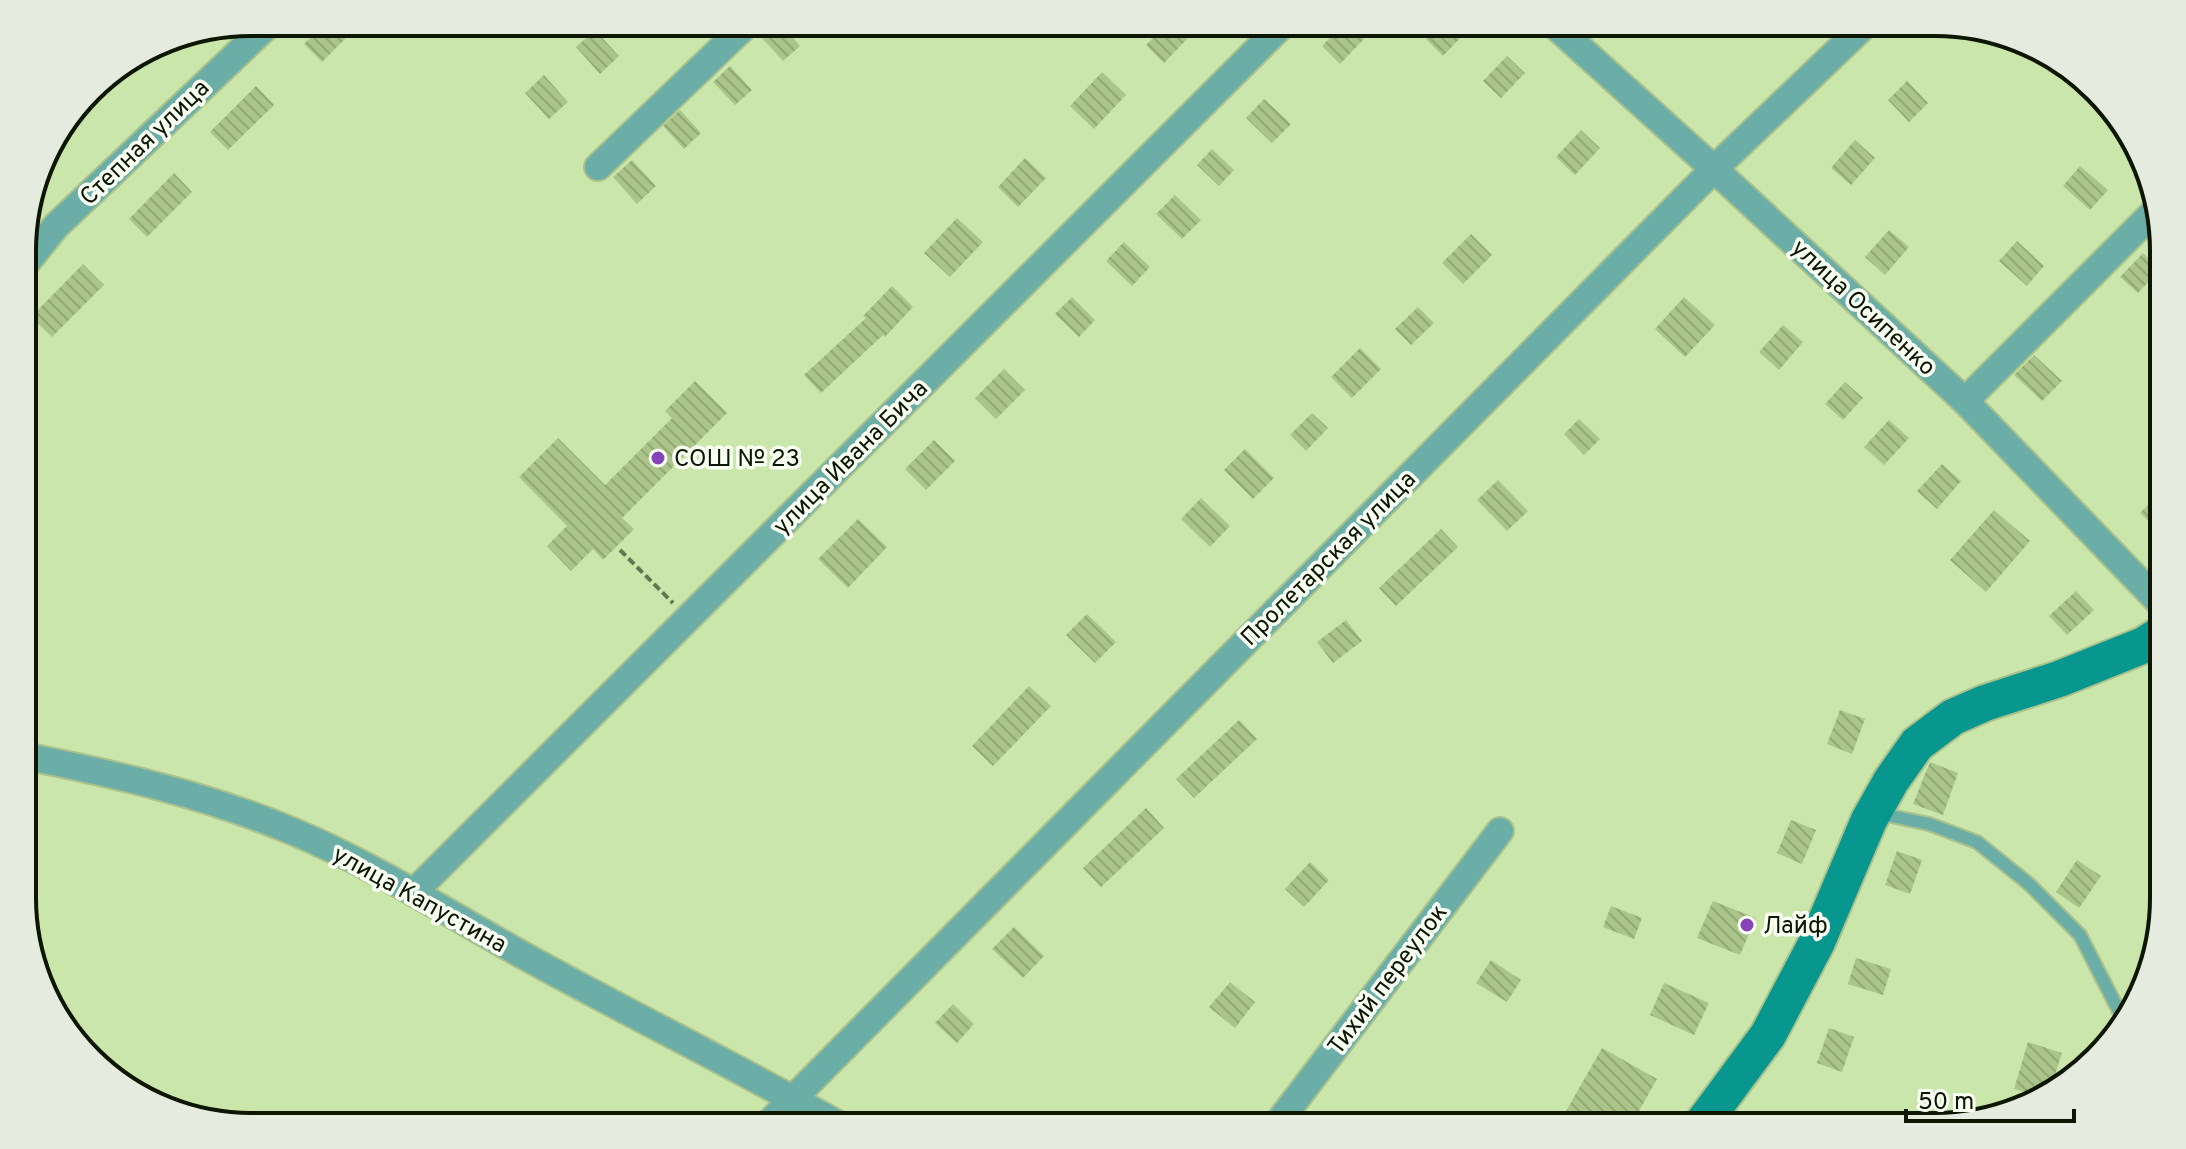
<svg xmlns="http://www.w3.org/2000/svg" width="2186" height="1149" viewBox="0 0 2186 1149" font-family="Overpass,sans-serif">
<defs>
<pattern id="building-back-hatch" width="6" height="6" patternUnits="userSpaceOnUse" patternTransform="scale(2)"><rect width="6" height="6" fill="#abc48a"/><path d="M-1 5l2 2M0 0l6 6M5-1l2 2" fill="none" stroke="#92a875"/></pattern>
</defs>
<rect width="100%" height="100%" fill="#cbe6aa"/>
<g fill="url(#building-back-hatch)">
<polygon points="326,22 362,22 322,62 304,44"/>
<polygon points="779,22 800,46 783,61 761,37"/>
<polygon points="1168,22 1173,22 1189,37 1164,63 1146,45"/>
<polygon points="1345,22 1364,39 1340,64 1322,46"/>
<polygon points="1443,22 1456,22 1466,32 1443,56 1426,39"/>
<polygon points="595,30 619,56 600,74 576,47"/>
<polygon points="1507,56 1525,73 1501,98 1483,81"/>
<polygon points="730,66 752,90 735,105 713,82"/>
<polygon points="1102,72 1126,95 1094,129 1070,106"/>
<polygon points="544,75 568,102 549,119 525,93"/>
<polygon points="1907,81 1928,103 1909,122 1888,100"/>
<polygon points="256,86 274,105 228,150 210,132"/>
<polygon points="1264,99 1291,124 1272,143 1246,118"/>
<polygon points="680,110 701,133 684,149 663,126"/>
<polygon points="1581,130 1600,148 1575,175 1556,157"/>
<polygon points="1855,140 1875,158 1851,185 1831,168"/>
<polygon points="1212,149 1234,170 1219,186 1197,165"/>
<polygon points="1025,158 1046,178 1018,207 998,187"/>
<polygon points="632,160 656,186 637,204 613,177"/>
<polygon points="2080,166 2108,190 2090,210 2063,186"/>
<polygon points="174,173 192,192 147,237 129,219"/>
<polygon points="1175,195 1201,220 1182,239 1156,214"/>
<polygon points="957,218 983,242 950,277 924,253"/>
<polygon points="1889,230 1909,247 1885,275 1865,257"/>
<polygon points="1471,234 1492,255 1463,284 1442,263"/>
<polygon points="2017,241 2044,266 2027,286 1999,261"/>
<polygon points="1124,242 1150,267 1132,286 1106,261"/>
<polygon points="2143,253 2160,269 2138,293 2120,277"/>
<polygon points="83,264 104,285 52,337 31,317"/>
<polygon points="892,286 913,307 885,337 883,335 821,393 804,375 866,318 863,316"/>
<polygon points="1072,297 1095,320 1079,337 1055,314"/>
<polygon points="1684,297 1715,325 1685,357 1655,329"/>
<polygon points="1418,307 1434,323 1411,345 1395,329"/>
<polygon points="1783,325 1803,342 1779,370 1759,352"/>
<polygon points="1360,348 1381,369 1352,398 1331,377"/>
<polygon points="2034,355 2062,381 2042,401 2014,375"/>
<polygon points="1004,369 1025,390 996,419 975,398"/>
<polygon points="695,381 727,413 622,518 634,529 603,560 593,549 571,571 547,546 567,526 519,477 558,438 605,485 672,418 665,411"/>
<polygon points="1845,382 1863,398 1843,420 1825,404"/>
<polygon points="1312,413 1328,428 1306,451 1290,435"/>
<polygon points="1579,419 1600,439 1584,455 1564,434"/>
<polygon points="1889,420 1909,438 1884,465 1864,447"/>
<polygon points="934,440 955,461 926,490 905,469"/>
<polygon points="1245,449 1274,478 1253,499 1224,470"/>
<polygon points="1942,464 1961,481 1937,509 1917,491"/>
<polygon points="1498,480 1528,511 1507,531 1477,500"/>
<polygon points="2163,490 2163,535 2140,513"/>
<polygon points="1201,498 1230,526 1210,547 1181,519"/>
<polygon points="1994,510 2030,541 1986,592 1950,560"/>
<polygon points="858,519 887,547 848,588 818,559"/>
<polygon points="1441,529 1458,547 1396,606 1379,588"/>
<polygon points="2076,591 2094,610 2067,635 2049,616"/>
<polygon points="1087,614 1116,642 1095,663 1066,635"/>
<polygon points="1346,620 1362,641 1333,663 1317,642"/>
<polygon points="1029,686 1051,706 993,766 972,746"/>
<polygon points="1840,710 1865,719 1852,754 1827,744"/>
<polygon points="1239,720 1257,739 1194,798 1176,779"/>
<polygon points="1930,762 1958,773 1943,815 1913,804"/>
<polygon points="1146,808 1164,828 1101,887 1083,868"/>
<polygon points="1791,820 1816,830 1802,864 1777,853"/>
<polygon points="1897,851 1922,860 1910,894 1885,885"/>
<polygon points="2077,860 2101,876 2079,908 2056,892"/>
<polygon points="1310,862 1329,880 1304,907 1285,889"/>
<polygon points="1713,901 1756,918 1740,955 1697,938"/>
<polygon points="1611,906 1642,918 1634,939 1603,927"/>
<polygon points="1014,927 1044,956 1023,978 992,949"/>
<polygon points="1856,958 1891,969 1883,995 1848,984"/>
<polygon points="1491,960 1521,980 1507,1002 1476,983"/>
<polygon points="1230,982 1255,1002 1235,1028 1209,1007"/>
<polygon points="1664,983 1709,1003 1694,1035 1650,1015"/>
<polygon points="953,1004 974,1024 957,1043 935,1023"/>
<polygon points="1829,1028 1854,1037 1842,1072 1817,1063"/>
<polygon points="2028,1042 2062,1053 2049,1093 2038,1096 2014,1089"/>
<polygon points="1602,1048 1657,1079 1630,1127 1557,1127"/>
</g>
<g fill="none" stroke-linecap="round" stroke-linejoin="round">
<defs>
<polyline id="service" points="1877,813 1929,824 1977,842 2029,884 2080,935 2123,1019"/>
<g id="minor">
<polyline points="1551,22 1714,169 1965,401 2163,606"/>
<polyline points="598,167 749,22"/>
<polyline points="23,267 56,226 271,22"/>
<polyline points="1965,401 2157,209"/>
<path d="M24 756C115 774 206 795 292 831 369 863 439 908 512 949 621 1010 734 1065 843 1127"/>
<polyline points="415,891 1285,22"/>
<polyline points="765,1127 1714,169 1868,22"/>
<polyline points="1275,1127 1500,831"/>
</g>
<polyline id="secondary" points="1700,1127 1768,1035 1817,942 1869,820 1891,781 1917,744 1953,717 1985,703 2059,679 2144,645 2163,633"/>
</defs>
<use href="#service" stroke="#a9c18c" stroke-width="16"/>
<use href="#minor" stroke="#a9c18c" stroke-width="30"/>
<use href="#secondary" stroke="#a9c18c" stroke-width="40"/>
<polyline stroke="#64764f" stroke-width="4" stroke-dasharray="8 4" stroke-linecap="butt" points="620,550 673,603"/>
<use href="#service" stroke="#6baea7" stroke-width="12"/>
<use href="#minor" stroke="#6baea7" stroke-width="26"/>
<use href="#secondary" stroke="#07978e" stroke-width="36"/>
</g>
<g fill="#8644b8" stroke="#f8fef2" stroke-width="3">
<circle cx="658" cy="458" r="8"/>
<circle cx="1747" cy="925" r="8"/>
</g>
<g text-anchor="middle" stroke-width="7" stroke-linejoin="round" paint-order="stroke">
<g font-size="24" fill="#0d1602" stroke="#f8fef2">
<text transform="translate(144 142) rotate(-44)" y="8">Степная улица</text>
<text transform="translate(1864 307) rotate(43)" y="8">улица Осипенко</text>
<text transform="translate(850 457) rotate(-45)" y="8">улица Ивана Бича</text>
<text transform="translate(1328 558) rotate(-45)" y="8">Пролетарская улица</text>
<text transform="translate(420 899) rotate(29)" y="8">улица Капустина</text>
<text transform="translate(1387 979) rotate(-53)" y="8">Тихий переулок</text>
</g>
<g font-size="24" fill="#0d1602" stroke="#f8fef2" text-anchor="start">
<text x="674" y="466">СОШ № 23</text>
<text x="1763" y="933">Лайф</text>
</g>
</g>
<path d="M0 0H2186V1149H0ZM251 36H1935A215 215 0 0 1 2150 251V898A215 215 0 0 1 1935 1113H251A215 215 0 0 1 36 898V251A215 215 0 0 1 251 36Z" fill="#e5ebdf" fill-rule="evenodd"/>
<path fill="none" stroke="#0d1602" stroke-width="4" d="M251 36H1935A215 215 0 0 1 2150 251V898A215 215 0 0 1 1935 1113H251A215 215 0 0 1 36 898V251A215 215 0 0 1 251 36Z"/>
<path d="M1906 1109v12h168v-12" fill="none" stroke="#0d1602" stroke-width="4"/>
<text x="1918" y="1109" font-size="24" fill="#0d1602" stroke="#f8fef2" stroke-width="6" paint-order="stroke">50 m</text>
</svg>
